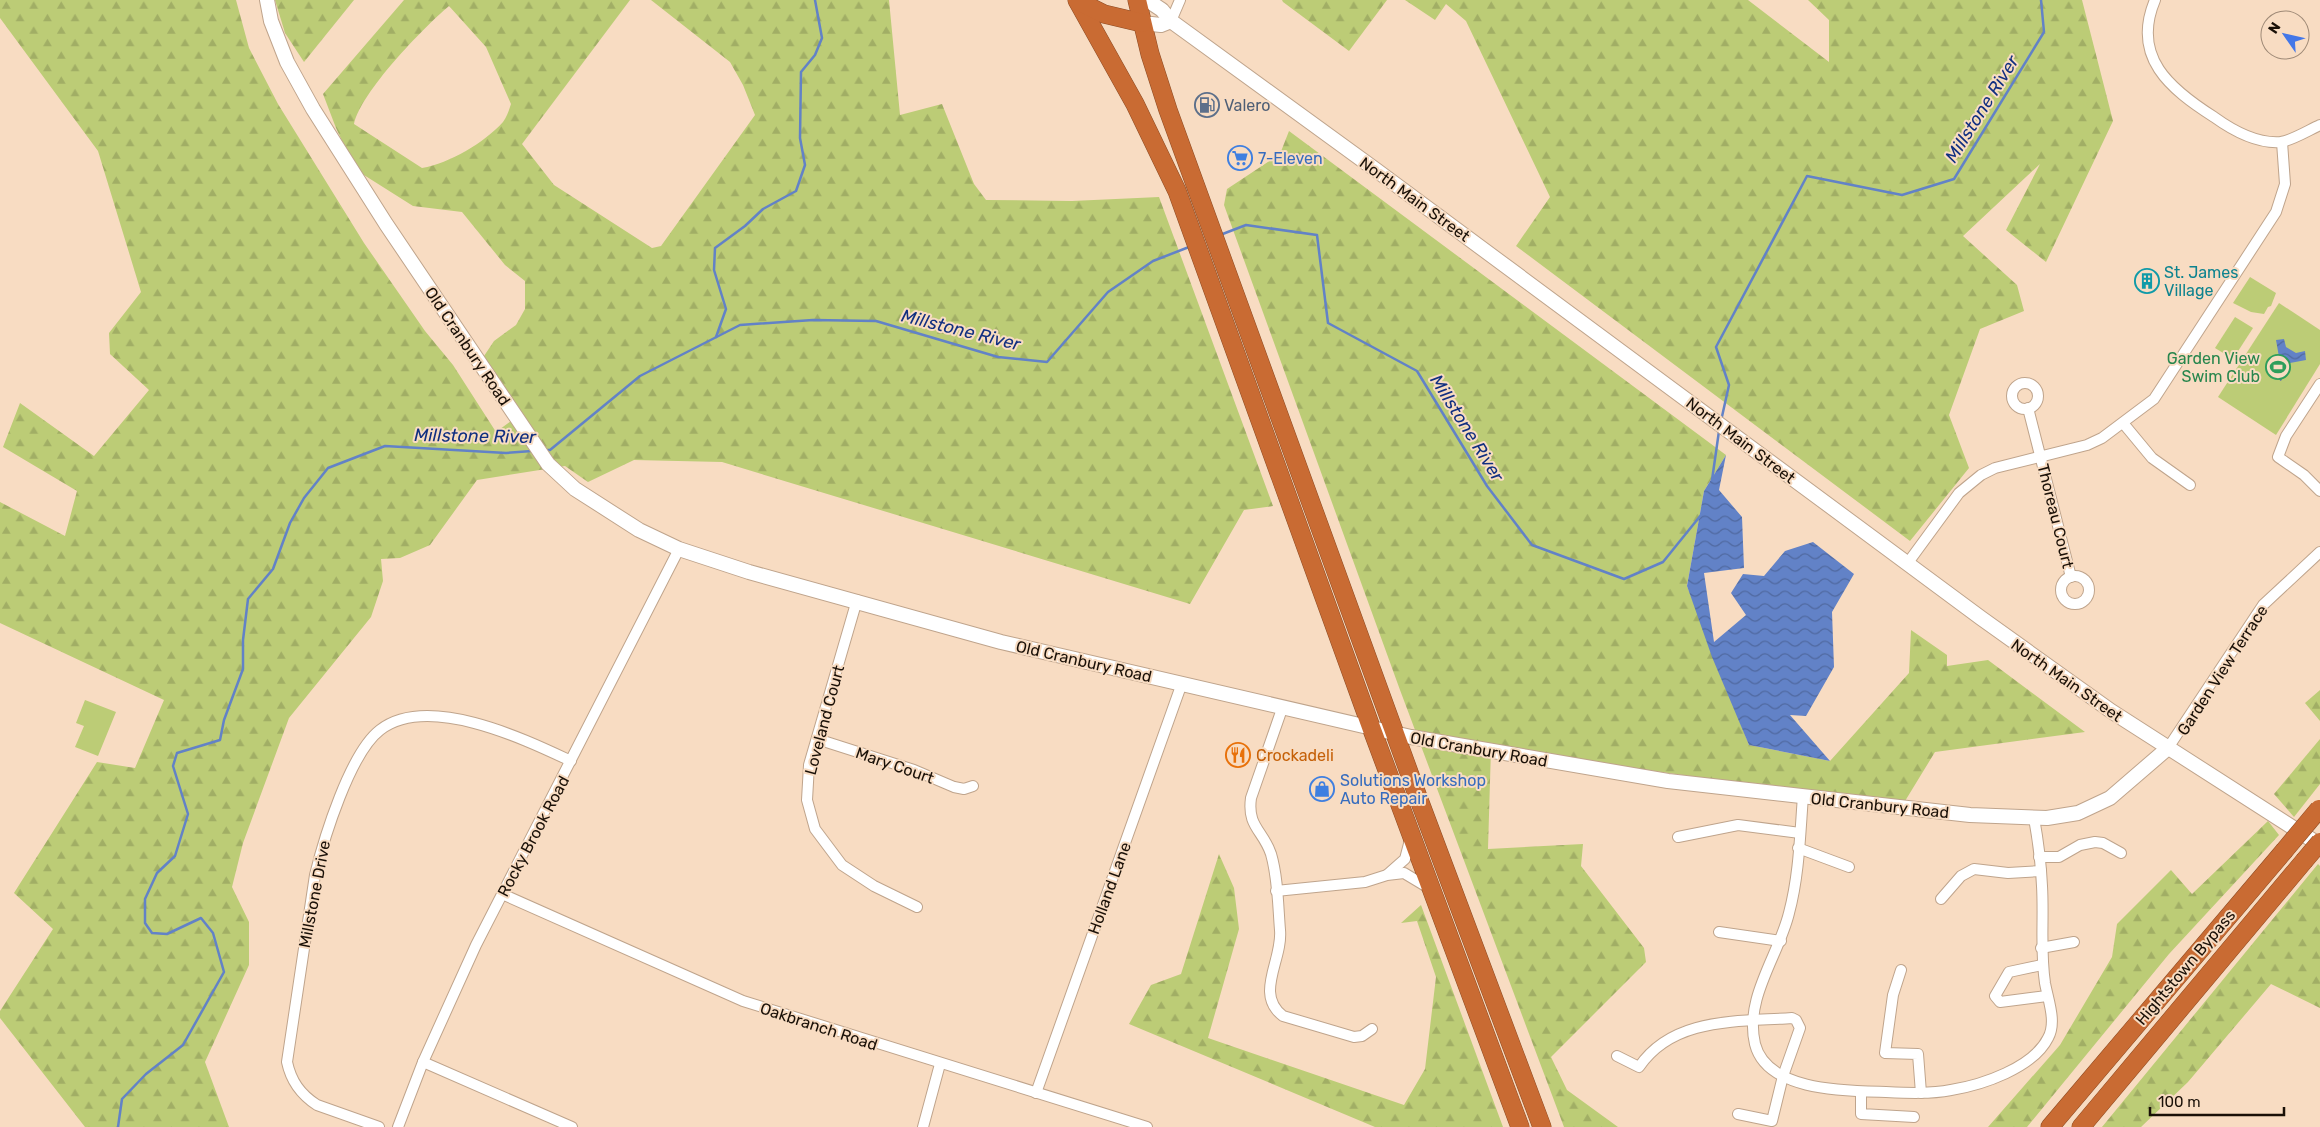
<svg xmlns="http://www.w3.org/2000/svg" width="2320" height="1127" viewBox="0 0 2320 1127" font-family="Rubik,sans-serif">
<defs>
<pattern id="forest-firs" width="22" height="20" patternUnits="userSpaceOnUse" patternTransform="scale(1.25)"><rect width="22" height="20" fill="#bccc76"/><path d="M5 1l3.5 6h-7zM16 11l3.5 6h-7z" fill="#a1ae65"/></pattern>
<pattern id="water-waves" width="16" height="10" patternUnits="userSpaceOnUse" patternTransform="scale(1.25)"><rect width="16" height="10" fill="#6282c7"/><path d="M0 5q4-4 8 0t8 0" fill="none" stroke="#5069a0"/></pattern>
</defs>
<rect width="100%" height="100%" fill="#f8dcc2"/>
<g fill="url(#forest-firs)" fill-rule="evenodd">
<path d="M0 0H236L249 48 278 104 364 243 425 331 453 365 496 432 522 413 480 362 494 341 516 325 525 309V281L505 265 462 212 413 206 356 170 336 128 323 94 404 0H630L522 144 554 185 652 248 661 246 755 115 743 85 730 62 651 0H889L900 115 942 104 974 184 986 200 1072 201 1159 197 1273 506 1244 510 1190 604 722 462 634 460 588 482 565 466 477 480 430 545 400 558 381 559 383 581 371 617 289 718 243 843 232 887 249 922V965L205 1062 229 1127H85L0 1018V1011L53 929 14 893 97 762 135 768 164 700 0 623V502L65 536 77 491 3 447 20 403 94 456 149 390 110 354 109 333 141 292 98 151 0 18ZM449 6 486 47 511 104C509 110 507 117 503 122 484 143 450 163 422 168L354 124C361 92 423 28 449 6Z"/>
<polygon points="275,0 354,0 304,62 285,33"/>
<polygon points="1282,0 1387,0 1349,51 1283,2"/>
<polygon points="1405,0 1748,0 1829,62 1829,20 1808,0 2082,0 2113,121 2046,262 2006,230 2040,164 1963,236 2017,285 2024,311 1980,329 1949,415 1969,468 1910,541 1516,246 1550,197 1466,21 1446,4 1435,20"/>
<polygon points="1289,131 1726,455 1704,491 1687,586 1749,745 1830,761 1909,673 1911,630 1947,655 1947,666 1988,660 2085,732 1935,752 1902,806 1491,748 1488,849 1583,844 1581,866 1644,948 1646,962 1551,1057 1567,1090 1618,1127 1564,1127 1400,690 1224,205 1227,189 1280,154"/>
<polygon points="2320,690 2320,721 2305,703"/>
<polygon points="2320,739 2320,784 2294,817 2274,794"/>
<polygon points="2268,821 2279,835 2169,954 2027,1127 1988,1127 2060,1045 2112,957 2117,924 2171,870 2192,894"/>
<polygon points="1219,854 1234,888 1239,929 1208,1038 1404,1105 1425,1069 1436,977 1417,921 1401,923 1421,905 1503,1127 1375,1127 1129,1024 1151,985 1181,974"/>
<polygon points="2318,864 2320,866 2320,1008 2271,984 2188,1082 2141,1127 2102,1127"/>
</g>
<g fill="#bccc76">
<polygon points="2250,277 2276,293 2271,306 2268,307 2264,314 2251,312 2233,303"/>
<polygon points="2279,303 2320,330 2320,364 2276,435 2218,397"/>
<polygon points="2235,317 2253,328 2233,359 2215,348"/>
<polygon points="85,700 116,712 98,756 75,747 84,726 76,723"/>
</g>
<g fill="url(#water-waves)">
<polygon points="2284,339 2286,347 2296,353 2305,351 2306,360 2290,363 2281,381 2268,372 2279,357 2276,340"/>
<polygon points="1726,455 1719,490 1742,517 1744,568 1704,573 1714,642 1746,615 1731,593 1743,574 1764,576 1785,551 1813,542 1854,574 1832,612 1834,667 1806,716 1790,715 1830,761 1749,745 1712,657 1687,586 1704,491"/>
</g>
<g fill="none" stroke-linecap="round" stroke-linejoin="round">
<g stroke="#6282c7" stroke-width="2.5">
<polyline points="1220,235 1246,225 1317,235 1328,323 1417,371 1487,486 1532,545 1624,579 1663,562 1701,515"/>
<polyline points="716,337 726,309 714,270 715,248 745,226 763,209 796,191 805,165 800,138 801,72 815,55 822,38 815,0"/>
<polyline points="1721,421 1729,385 1716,347 1807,176 1902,195 1954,179 2044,32 2041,0"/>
<polyline points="545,450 550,450 640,376 740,325 813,320 876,321 998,357 1047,362 1108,292 1153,261 1189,247"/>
<polyline points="1712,480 1719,431"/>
<polyline points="118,1127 122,1099 146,1074 183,1045 224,972 213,933 201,918 167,934 152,933 145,923 145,899 157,873 175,856 188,814 173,766 177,753 220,740 224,720 243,669 243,640 248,599 273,569 290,523 304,498 328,468 385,446 506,453 532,451"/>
</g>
<defs>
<g id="street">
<path d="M2155 0C2131 57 2170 89 2214 117 2232 130 2257 144 2281 142 2293 140 2309 130 2320 125"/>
<polyline points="1171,21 1180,0"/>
<circle cx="2025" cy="396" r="13"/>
<polyline points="2320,384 2286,436 2278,457 2304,475 2320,491"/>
<polyline points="2028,408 2071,577"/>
<polyline points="2123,423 2152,458 2190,485"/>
<polyline points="1907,564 1959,493 1981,475 1995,468 2087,445 2102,438 2154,399 2276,212 2285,184 2282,142"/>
<circle cx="2075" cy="590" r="14"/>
<polyline points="857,600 809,765 807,800 815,829 842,865 874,886 917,907"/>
<path d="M1283 706 1251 798C1247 827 1263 830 1271 854 1278 878 1278 906 1280 930 1283 960 1254 994 1283 1016L1354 1037 1362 1036 1372 1029"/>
<polyline points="817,739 914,770 954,787 964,789 973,786"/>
<polyline points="2168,748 2263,605 2320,552"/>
<path d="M1803 796C1800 835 1799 876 1789 913 1779 955 1744 998 1755 1044 1767 1092 1848 1091 1886 1092 1908 1093 1930 1094 1951 1090 1982 1085 2033 1068 2048 1038 2057 1022 2048 1000 2045 983 2040 950 2044 919 2042 886 2041 864 2038 840 2034 818"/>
<polyline points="1678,837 1738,825 1800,833"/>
<polyline points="1798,848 1849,867"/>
<polyline points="2039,857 2059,857 2080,845 2095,842 2103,843 2121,853"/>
<polyline points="1388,874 1405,859 1410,840"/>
<polyline points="1276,891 1365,882 1387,875 1404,873 1429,888"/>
<polyline points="502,894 743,1001 1147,1127"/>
<polyline points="1941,899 1961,876 1974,869 2008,873 2041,871"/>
<polyline points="1719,932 1781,941"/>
<polyline points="2041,948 2074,942"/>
<polyline points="2042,965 2009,972 1995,996 2000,1002 2047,996"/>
<polyline points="1901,970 1893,995 1885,1053 1918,1054 1921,1093"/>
<path d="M1617 1056 1639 1067C1673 1017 1737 1022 1792 1018L1796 1020 1800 1028 1783 1076 1772 1121 1738 1114"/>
<polyline points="423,1062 572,1127"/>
<polyline points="1861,1092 1861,1114 1914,1117"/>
<polyline points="1036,1093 1182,683"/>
<path d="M379 1127 317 1105C300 1094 291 1081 287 1062L315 875C324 838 350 753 380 730 428 693 524 739 571 761"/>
<polyline points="398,1127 423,1062 476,945 679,549"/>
<polyline points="923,1127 940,1064"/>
</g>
<g id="secondary">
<polyline points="267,0 271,21 287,62 313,109 386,224 548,464 575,489 639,530 679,549 749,572 1001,642 1411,737 1668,781 1970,815 2047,818 2078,813 2110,798 2168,748"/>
<polyline points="1147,0 1162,10 1171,21 1376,170 1981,618 2111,711 2320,845"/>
<polyline points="1142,23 1161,25 1171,21"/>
</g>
<g id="highway">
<polyline points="1077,0 1135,104 1177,191 1371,727 1520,1127"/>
<polyline points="1137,0 1150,54 1168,110 1418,797 1542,1127"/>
<polyline points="1078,1 1104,14 1142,23"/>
<polyline points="2050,1127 2284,851"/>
<polyline points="2081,1127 2304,861"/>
</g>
</defs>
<use href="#street" stroke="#bfa48c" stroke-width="12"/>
<use href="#secondary" stroke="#bfa48c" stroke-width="16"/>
<use href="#highway" stroke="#8c4b24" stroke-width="19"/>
<use href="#street" stroke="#fff" stroke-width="10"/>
<use href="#secondary" stroke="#fff" stroke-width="14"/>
<use href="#highway" stroke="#c96b33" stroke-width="18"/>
<defs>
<g id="highway-bridge">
<polyline points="2284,851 2319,809"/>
<polyline points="2304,861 2320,842"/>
</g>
</defs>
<use href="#highway-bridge" stroke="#8c4b24" stroke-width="19" stroke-linecap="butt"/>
<use href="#highway-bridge" stroke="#c96b33" stroke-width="18"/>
</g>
<defs>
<symbol id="fuel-ring" viewBox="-11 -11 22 22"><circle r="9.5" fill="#f8dcc2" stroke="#5c6f8a" stroke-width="1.5"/><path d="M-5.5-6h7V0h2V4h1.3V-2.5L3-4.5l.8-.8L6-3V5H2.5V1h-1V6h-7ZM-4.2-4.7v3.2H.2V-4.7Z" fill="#5c6f8a"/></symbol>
<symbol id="supermarket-ring" viewBox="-11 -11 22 22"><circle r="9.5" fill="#f8dcc2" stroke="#3f7fe0" stroke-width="1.5"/><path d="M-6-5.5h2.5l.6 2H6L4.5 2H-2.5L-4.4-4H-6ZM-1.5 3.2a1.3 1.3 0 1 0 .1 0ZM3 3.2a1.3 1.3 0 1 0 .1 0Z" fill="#3f7fe0"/></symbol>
<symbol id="building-ring" viewBox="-11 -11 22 22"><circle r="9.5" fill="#f8dcc2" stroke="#0f9aa8" stroke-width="1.5"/><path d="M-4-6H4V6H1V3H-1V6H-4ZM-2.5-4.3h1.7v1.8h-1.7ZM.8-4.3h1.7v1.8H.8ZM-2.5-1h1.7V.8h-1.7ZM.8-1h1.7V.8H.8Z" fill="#0f9aa8"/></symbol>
<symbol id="stadium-ring" viewBox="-11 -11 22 22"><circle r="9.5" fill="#f8dcc2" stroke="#2e9e5b" stroke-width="1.5"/><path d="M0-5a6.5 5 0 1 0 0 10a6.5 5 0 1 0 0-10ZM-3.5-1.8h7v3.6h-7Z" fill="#2e9e5b"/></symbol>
<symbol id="restaurant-ring" viewBox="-11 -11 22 22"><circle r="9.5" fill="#f8dcc2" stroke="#e8710a" stroke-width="1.5"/><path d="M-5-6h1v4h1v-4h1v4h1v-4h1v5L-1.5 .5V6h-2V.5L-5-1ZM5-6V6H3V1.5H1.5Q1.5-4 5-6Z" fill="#e8710a"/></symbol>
<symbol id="shop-ring" viewBox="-11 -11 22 22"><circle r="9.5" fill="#f8dcc2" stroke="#3f7fe0" stroke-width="1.5"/><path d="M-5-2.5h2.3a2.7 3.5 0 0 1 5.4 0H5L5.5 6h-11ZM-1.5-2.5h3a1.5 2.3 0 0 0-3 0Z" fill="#3f7fe0"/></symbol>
</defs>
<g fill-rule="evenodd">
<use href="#fuel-ring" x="1193" y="91" width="28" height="28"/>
<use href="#supermarket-ring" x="1226" y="144" width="28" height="28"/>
<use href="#building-ring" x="2133" y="267" width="28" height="28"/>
<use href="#stadium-ring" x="2264" y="353" width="28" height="28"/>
<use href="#restaurant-ring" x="1224" y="741" width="28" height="28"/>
<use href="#shop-ring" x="1308" y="775" width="28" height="28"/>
</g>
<g text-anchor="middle" stroke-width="4" stroke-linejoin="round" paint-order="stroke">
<g font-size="16" fill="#4e5e75" stroke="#f8dcc2" text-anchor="start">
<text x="1224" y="111">Valero</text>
</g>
<g font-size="16" fill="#366cbe" stroke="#f8dcc2" text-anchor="start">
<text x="1258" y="164">7-Eleven</text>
<text x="1340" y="786">Solutions Workshop<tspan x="1340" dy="18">Auto Repair</tspan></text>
</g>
<g font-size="16" fill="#1a1007" stroke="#f8dcc2">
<text transform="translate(1415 199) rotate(36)" y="6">North Main Street</text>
<text transform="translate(468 346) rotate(56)" y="6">Old Cranbury Road</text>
<text transform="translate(1741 440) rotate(37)" y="6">North Main Street</text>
<text transform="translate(2056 516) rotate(76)" y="6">Thoreau Court</text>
<text transform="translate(1084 661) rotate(13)" y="6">Old Cranbury Road</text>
<text transform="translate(2222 670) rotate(-57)" y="6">Garden View Terrace</text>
<text transform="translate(2067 680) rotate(35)" y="6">North Main Street</text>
<text transform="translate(824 720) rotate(-75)" y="6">Loveland Court</text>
<text transform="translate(1479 749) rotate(10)" y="6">Old Cranbury Road</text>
<text transform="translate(895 765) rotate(19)" y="6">Mary Court</text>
<text transform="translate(1880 805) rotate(6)" y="6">Old Cranbury Road</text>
<text transform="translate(533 836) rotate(-62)" y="6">Rocky Brook Road</text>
<text transform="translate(1109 888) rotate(-70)" y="6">Holland Lane</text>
<text transform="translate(314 894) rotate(-79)" y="6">Millstone Drive</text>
<text transform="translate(2185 967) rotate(-50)" y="6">Hightstown Bypass</text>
<text transform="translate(819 1026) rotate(18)" y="6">Oakbranch Road</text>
</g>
<g font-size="16" fill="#0d838f" stroke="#f8dcc2" text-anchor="start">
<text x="2164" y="278">St. James<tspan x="2164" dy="18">Village</tspan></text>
</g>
<g font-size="16" fill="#27864d" stroke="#f8dcc2" text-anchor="end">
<text x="2260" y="364">Garden View<tspan x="2260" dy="18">Swim Club</tspan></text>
</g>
<g font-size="16" fill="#c56008" stroke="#f8dcc2" text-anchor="start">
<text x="1256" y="761">Crockadeli</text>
</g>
<g font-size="18" font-style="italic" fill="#112f80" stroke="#f8dcc2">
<text transform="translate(1982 109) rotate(-58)" y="6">Millstone River</text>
<text transform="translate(961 330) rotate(14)" y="6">Millstone River</text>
<text transform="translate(1467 428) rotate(58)" y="6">Millstone River</text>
<text transform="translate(475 436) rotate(1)" y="6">Millstone River</text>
</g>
</g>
<g transform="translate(2285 35) rotate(304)"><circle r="24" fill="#f8dcc2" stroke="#9f8a77"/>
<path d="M0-4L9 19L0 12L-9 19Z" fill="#4377e8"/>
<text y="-8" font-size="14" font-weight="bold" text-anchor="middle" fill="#1a1007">N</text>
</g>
<path d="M2150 1107v8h134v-8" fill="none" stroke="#1a1007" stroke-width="2.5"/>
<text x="2158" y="1107" font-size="15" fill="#1a1007" stroke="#f8dcc2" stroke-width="4" paint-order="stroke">100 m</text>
</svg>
